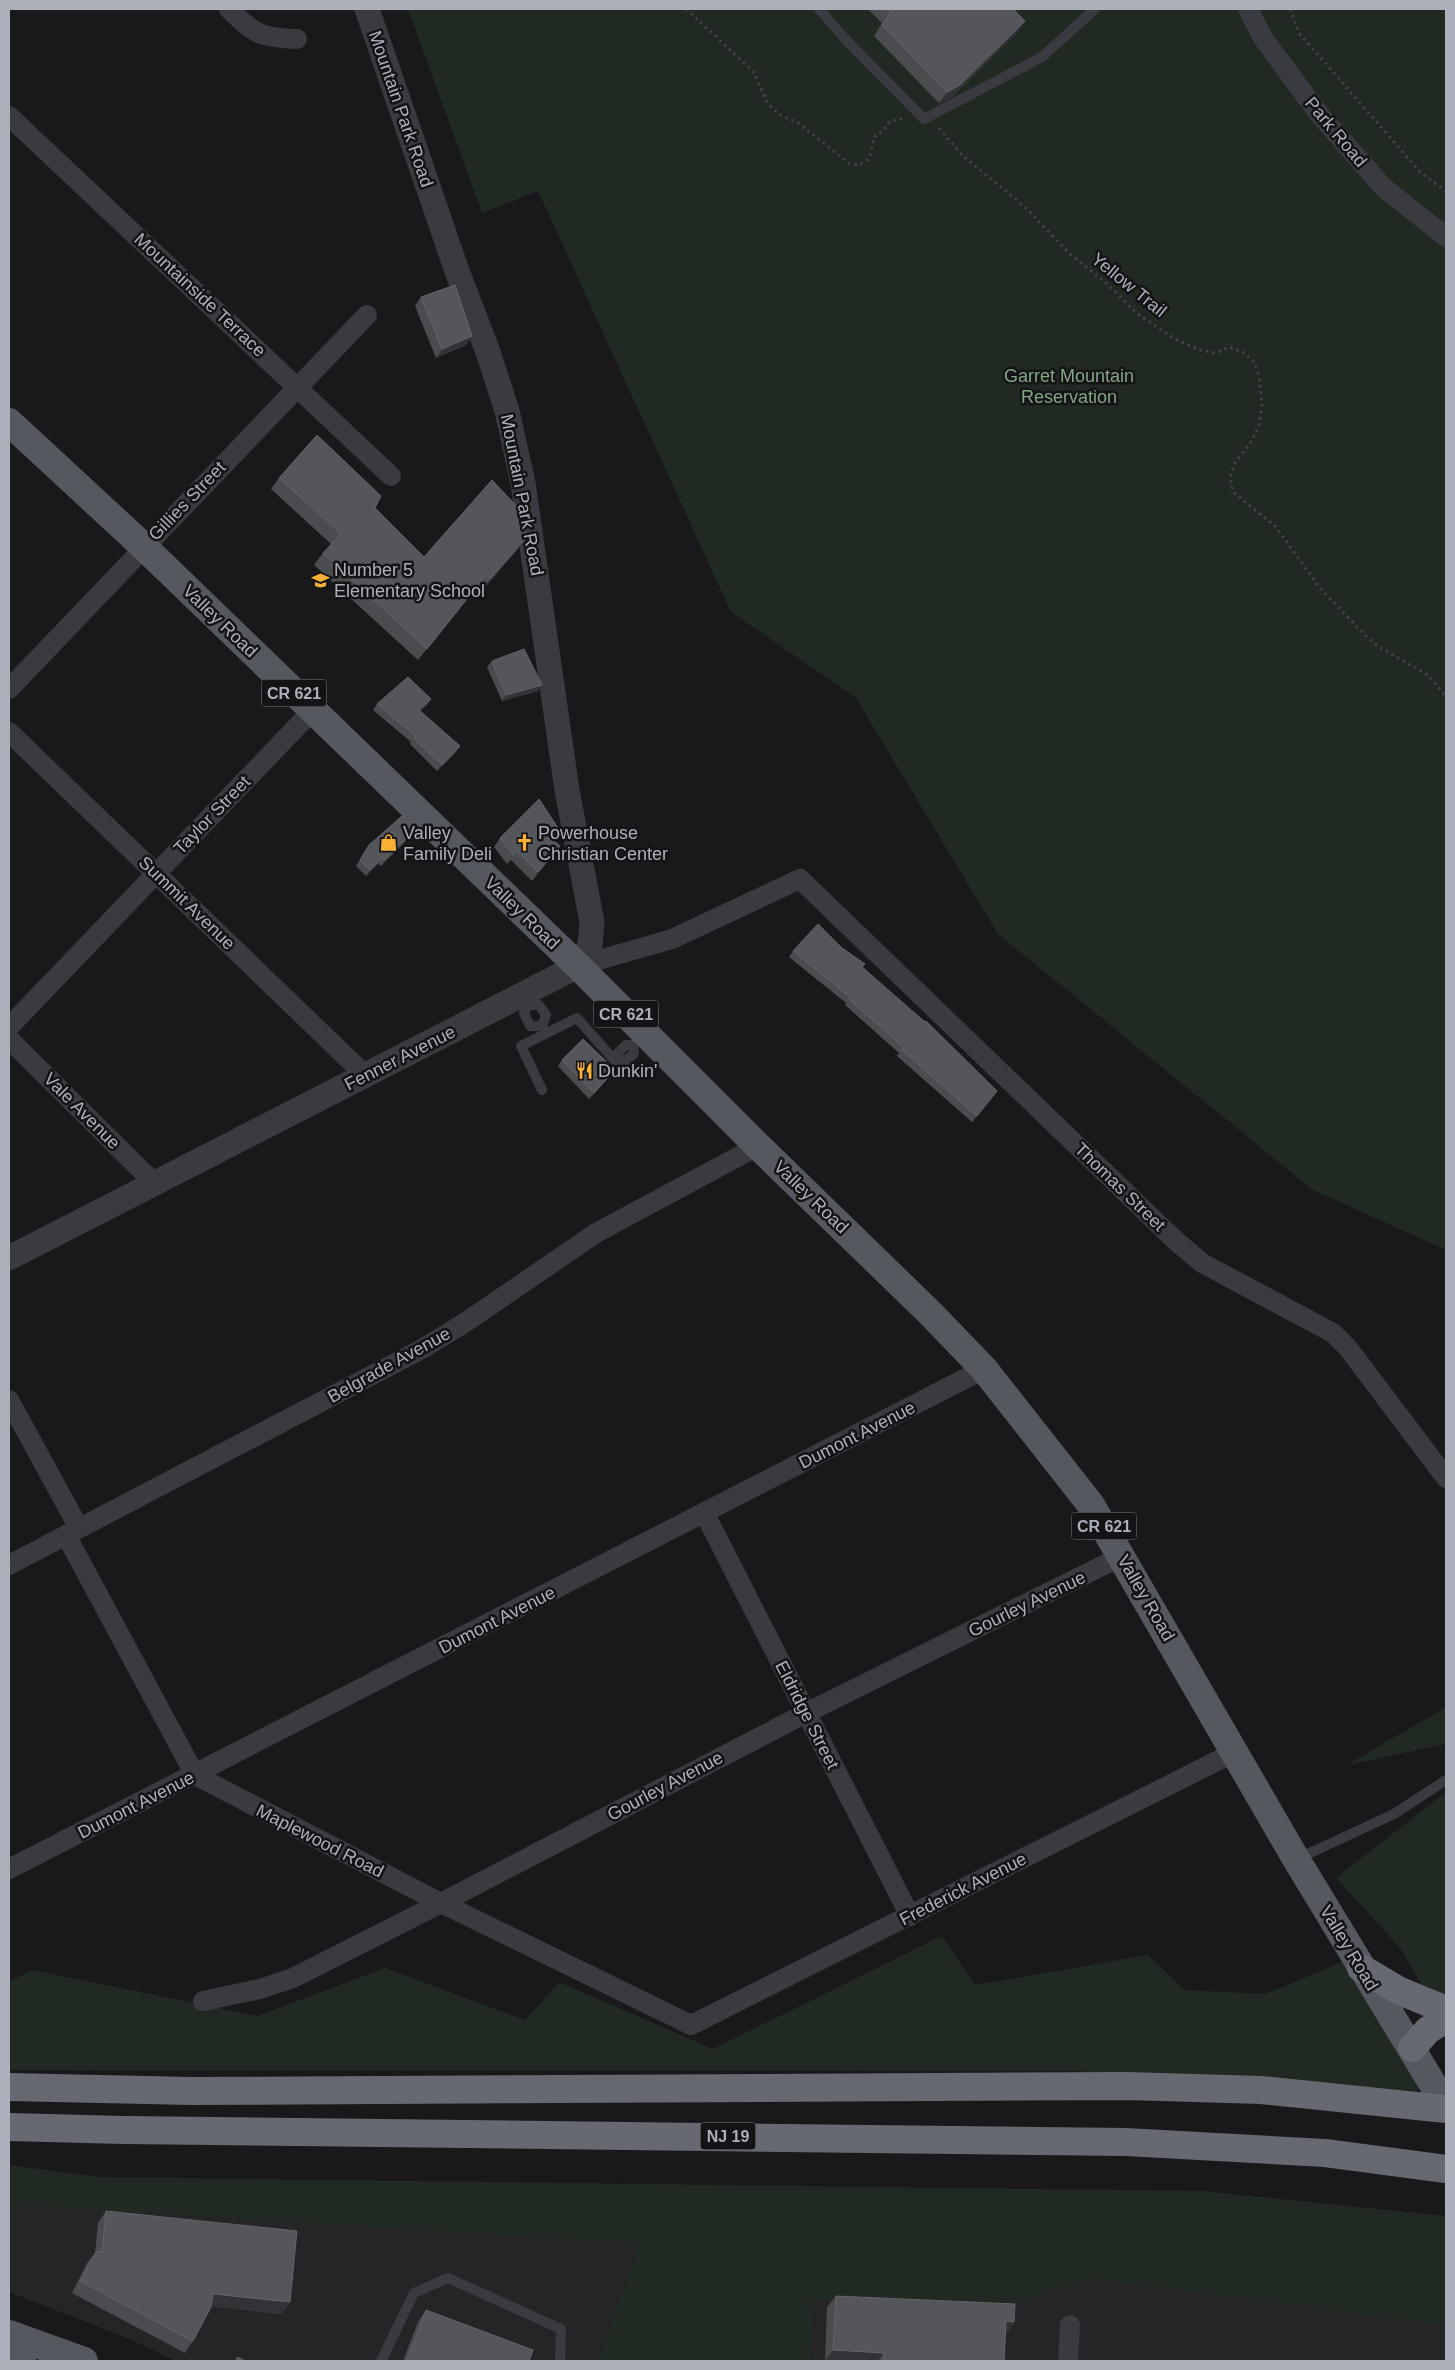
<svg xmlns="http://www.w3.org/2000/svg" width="1455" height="2370" viewBox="0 0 1455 2370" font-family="Arial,sans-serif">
<rect width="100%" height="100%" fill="#19191b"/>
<g fill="#252528">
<polygon points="9,2205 641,2244 598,2361 176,2361 127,2338 9,2292"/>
<polygon points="1093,2279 1446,2326 1446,2361 810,2361 815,2300 997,2308"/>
</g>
<g fill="#212a22">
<polygon points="408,9 1446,9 1446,1250 1313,1190 998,934 856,698 731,612 538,191 482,213"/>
<polygon points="1446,1707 1446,1744 1347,1765"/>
<polygon points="1446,1792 1446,2026 1401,1949 1336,1878"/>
<polygon points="942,1936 975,1985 1148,1955 1185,1990 1265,1994 1352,1958 1429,2077 1416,2091 1075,2071 9,2070 9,1982 33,1970 257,2016 385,1968 525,2020 559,1982 713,2049"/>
<polygon points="9,2165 99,2177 1202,2191 1446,2216 1446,2326 1093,2279 997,2309 815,2300 810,2361 598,2361 640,2244 9,2205"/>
</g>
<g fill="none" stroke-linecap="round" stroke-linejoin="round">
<g stroke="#404248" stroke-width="3" stroke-dasharray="2.5 4" stroke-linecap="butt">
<polyline points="686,9 753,71 768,104 779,114 798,123 850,164 859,165 869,159 875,136 884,130 890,121 903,119"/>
<polyline points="1290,9 1299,33 1421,173 1446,191"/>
<polyline points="939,128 962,155 1025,207 1070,254 1105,282 1135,312 1175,339 1200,350 1216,353 1229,347 1243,352 1253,361 1259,375 1262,405 1259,426 1251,442 1235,463 1230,477 1233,492 1276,527 1319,587 1365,635 1379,647 1428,675 1446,697"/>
</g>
<g stroke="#3a3b40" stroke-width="10">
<polyline points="819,9 847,41 924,119 1042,57 1095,9"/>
<polyline points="528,1005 539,1005 546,1015 542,1026 545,1033"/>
<polyline points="528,1005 524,1013 530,1026 542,1026"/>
<polyline points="542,1090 521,1046 577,1018 615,1061 618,1059 624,1062 634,1054 633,1045 626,1045 618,1053 618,1059"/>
<polyline points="1297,1859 1394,1814 1446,1780"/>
<polyline points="381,2361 414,2293 448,2278 561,2329 560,2361"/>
</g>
<g stroke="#3a3b40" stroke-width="20">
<path d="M229 9C254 34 261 38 297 39"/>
<polyline points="1248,9 1263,38 1319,114 1383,187 1446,237"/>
<polyline points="9,116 391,476"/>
<polyline points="9,689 367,315"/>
<polyline points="9,732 365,1075"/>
<polyline points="578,966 672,939 800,879 1176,1241 1202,1263 1333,1333 1348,1348 1446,1478"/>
<polyline points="9,1027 312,711"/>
<polyline points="9,1039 155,1184"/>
<polyline points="9,1400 79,1528"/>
<polyline points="705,1514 910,1916"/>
<polyline points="66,1535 195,1775 441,1903 691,2025 1235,1752"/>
<polyline points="9,1565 422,1349 466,1322 596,1233 758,1146"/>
<polyline points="9,1869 984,1369"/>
<polyline points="203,2001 260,1989 293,1978 441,1903 806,1713 1122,1556"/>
<polyline points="1068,2361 1070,2325"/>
</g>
<polyline stroke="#3a3b40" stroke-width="25" points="9,1258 578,966 590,945 592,922 567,790 523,483 507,411 488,352 457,271 367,9"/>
<g stroke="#565860" stroke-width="28">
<polyline points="9,422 144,547 578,966 758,1146 931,1314 984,1369 1091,1505 1296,1859 1446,2106"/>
<polyline points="9,2334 84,2361"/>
<polyline points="9,2355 22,2361"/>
</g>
<g stroke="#666972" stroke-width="28">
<polyline points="1361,1968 1400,1991 1446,2010"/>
<polyline points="1412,2048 1428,2030 1446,2019"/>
<polyline points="9,2087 191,2091 1127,2086 1261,2090 1446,2109"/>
<polyline points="9,2127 124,2130 1126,2142 1325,2153 1446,2169"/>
</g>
</g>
<g fill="#4a4c50">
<polygon points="868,9 1013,9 1025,21 1017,33 952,97 939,103 874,36 882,23"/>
<polygon points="421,297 472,336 466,345 436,358 415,306"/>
<polygon points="279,478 375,508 424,557 518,549 482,591 477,587 418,660 314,565 323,553 331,544 271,489"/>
<polygon points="492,661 538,691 502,701 487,667"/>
<polygon points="431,699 427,705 420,711 460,746 456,752 437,771 410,744 411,742 373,710 377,704"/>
<polygon points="416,829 412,835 381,866 378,864 366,876 356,866 369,845"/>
<polygon points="500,838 554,841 560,846 532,881 511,860 507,864 494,847"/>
<polygon points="842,948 863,967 992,1097 972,1122 897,1056 899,1053 845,1005 846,1003 789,957 793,951"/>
<polygon points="562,1060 610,1076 589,1099 558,1066"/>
<polygon points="106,2211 290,2302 281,2314 211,2306 193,2341 185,2353 72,2293 87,2263 95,2253 98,2223"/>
<polygon points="836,2296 1014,2322 1006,2334 1004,2361 825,2361 827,2307"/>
<polygon points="426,2310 529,2361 403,2361 418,2322"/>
</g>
<g fill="#323336">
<polygon points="1025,21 1017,33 952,97 939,103 947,92"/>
<polygon points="472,336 466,345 436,358 442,349"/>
<polygon points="526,538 518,549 482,591 490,579"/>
<polygon points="486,575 477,587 418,660 427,649"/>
<polygon points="542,685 538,691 502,701 506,695"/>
<polygon points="431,699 427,705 415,716 419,710"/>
<polygon points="460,746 456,752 437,771 442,765"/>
<polygon points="416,829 412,835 381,866 385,860"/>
<polygon points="560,846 553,855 532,881 538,872"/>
<polygon points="382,858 378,864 366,876 370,870"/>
<polygon points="213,2294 290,2302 281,2314 205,2306"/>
<polygon points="1006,2321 1014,2322 1006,2334 998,2333"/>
<polygon points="833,2350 884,2353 878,2361 825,2361"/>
</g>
<g fill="#55565c" stroke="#62646a">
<polygon points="888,9 1013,9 1025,21 960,85 947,92 882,25 891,12"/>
<polygon points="455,285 472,336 442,349 421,297"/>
<polygon points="317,435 381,496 375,508 424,557 492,480 523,513 526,538 490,579 486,575 427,649 323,553 341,534 279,478"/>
<polygon points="524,649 542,685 506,695 492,661"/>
<polygon points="408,677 431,699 419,710 460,746 442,765 414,738 416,736 377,704"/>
<polygon points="539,799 560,831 553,840 560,846 538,872 517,851 513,855 500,838"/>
<polygon points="402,816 416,829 385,860 382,858 370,870 360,860 369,845"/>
<polygon points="818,924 842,948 865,964 862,967 925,1022 926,1021 997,1091 977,1116 902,1050 903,1047 849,999 850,997 793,951"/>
<polygon points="583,1039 615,1070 594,1093 562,1060"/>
<polygon points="106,2211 297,2231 290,2302 213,2294 211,2307 193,2341 80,2281 96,2252 102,2252"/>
<polygon points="836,2296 1015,2304 1014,2322 1006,2321 1004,2361 883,2361 884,2353 833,2350"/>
<polygon points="426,2310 533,2350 529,2361 407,2361"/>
<polygon points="238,2357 245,2361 235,2361"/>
</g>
<defs>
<symbol id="school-bare" viewBox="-9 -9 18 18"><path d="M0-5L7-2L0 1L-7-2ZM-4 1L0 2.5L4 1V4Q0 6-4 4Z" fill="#f8b035" stroke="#141416" stroke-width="2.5" paint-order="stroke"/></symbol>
<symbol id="shop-bare" viewBox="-9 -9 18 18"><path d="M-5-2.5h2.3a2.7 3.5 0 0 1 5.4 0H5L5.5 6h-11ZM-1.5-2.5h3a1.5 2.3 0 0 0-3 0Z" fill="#f8b035" stroke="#141416" stroke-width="2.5" paint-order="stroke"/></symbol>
<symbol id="church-bare" viewBox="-9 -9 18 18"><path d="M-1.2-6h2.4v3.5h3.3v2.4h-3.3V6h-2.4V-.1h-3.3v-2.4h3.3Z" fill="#f8b035" stroke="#141416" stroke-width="2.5" paint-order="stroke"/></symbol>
<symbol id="restaurant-bare" viewBox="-9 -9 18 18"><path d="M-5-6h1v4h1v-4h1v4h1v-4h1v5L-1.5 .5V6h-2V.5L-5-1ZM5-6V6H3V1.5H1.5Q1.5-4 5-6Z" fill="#f8b035" stroke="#141416" stroke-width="2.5" paint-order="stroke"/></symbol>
</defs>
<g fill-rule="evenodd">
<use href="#school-bare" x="308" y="568" width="25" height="25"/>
<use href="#shop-bare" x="376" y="830" width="25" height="25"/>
<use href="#church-bare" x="512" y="830" width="25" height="25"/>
<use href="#restaurant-bare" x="572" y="1058" width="25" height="25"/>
</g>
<g text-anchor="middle" stroke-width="5" stroke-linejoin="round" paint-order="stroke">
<g fill="#141416" stroke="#7e818a" stroke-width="1">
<rect x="261.5" y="679.5" width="65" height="27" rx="4"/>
<rect x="593.5" y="1000.5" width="65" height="27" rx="4"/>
<rect x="1071.5" y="1512.5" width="65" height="27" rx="4"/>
<rect x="700.5" y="2122.5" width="55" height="27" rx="4"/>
</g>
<g font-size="16" font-weight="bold" fill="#abb0bb">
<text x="294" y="699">CR 621</text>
<text x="626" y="1020">CR 621</text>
<text x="1104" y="1532">CR 621</text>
<text x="728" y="2142">NJ 19</text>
</g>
<g font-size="18" fill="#abb0bb" stroke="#141416">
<text transform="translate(401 109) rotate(71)" y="6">Mountain Park Road</text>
<text transform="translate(1336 132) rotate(50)" y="6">Park Road</text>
<text transform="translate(1129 285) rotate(39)" y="6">Yellow Trail</text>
<text transform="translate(200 295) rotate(43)" y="6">Mountainside Terrace</text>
<text transform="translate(522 495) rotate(79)" y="6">Mountain Park Road</text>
<text transform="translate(187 501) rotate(-46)" y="6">Gillies Street</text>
<text transform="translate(220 621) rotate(44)" y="6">Valley Road</text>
<text transform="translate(212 815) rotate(-46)" y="6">Taylor Street</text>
<text transform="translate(187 903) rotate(44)" y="6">Summit Avenue</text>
<text transform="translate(522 913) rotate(44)" y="6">Valley Road</text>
<text transform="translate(400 1058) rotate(-27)" y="6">Fenner Avenue</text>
<text transform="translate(82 1111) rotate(45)" y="6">Vale Avenue</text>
<text transform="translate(1120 1187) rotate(44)" y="6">Thomas Street</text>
<text transform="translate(811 1197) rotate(44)" y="6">Valley Road</text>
<text transform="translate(389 1365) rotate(-29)" y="6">Belgrade Avenue</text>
<text transform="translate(857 1435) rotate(-27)" y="6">Dumont Avenue</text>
<text transform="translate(1146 1598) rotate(60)" y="6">Valley Road</text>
<text transform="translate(1027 1604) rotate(-26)" y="6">Gourley Avenue</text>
<text transform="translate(497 1620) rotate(-27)" y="6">Dumont Avenue</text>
<text transform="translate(807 1715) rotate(63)" y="6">Eldridge Street</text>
<text transform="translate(665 1786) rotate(-28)" y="6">Gourley Avenue</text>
<text transform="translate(136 1805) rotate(-27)" y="6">Dumont Avenue</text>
<text transform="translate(320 1841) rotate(27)" y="6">Maplewood Road</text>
<text transform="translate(963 1889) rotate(-27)" y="6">Frederick Avenue</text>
<text transform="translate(1349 1948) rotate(59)" y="6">Valley Road</text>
</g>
<g font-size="18" fill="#82a783" stroke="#141416">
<text x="1069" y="382">Garret Mountain<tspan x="1069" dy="21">Reservation</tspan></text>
</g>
<g font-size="18" fill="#abb0bb" stroke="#141416" text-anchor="start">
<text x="334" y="576">Number 5<tspan x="334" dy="21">Elementary School</tspan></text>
<text x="403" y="839">Valley<tspan x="403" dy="21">Family Deli</tspan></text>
<text x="538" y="839">Powerhouse<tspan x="538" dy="21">Christian Center</tspan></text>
<text x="598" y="1077">Dunkin'</text>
</g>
</g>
<rect width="1455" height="2370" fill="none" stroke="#abb0bb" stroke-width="20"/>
</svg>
